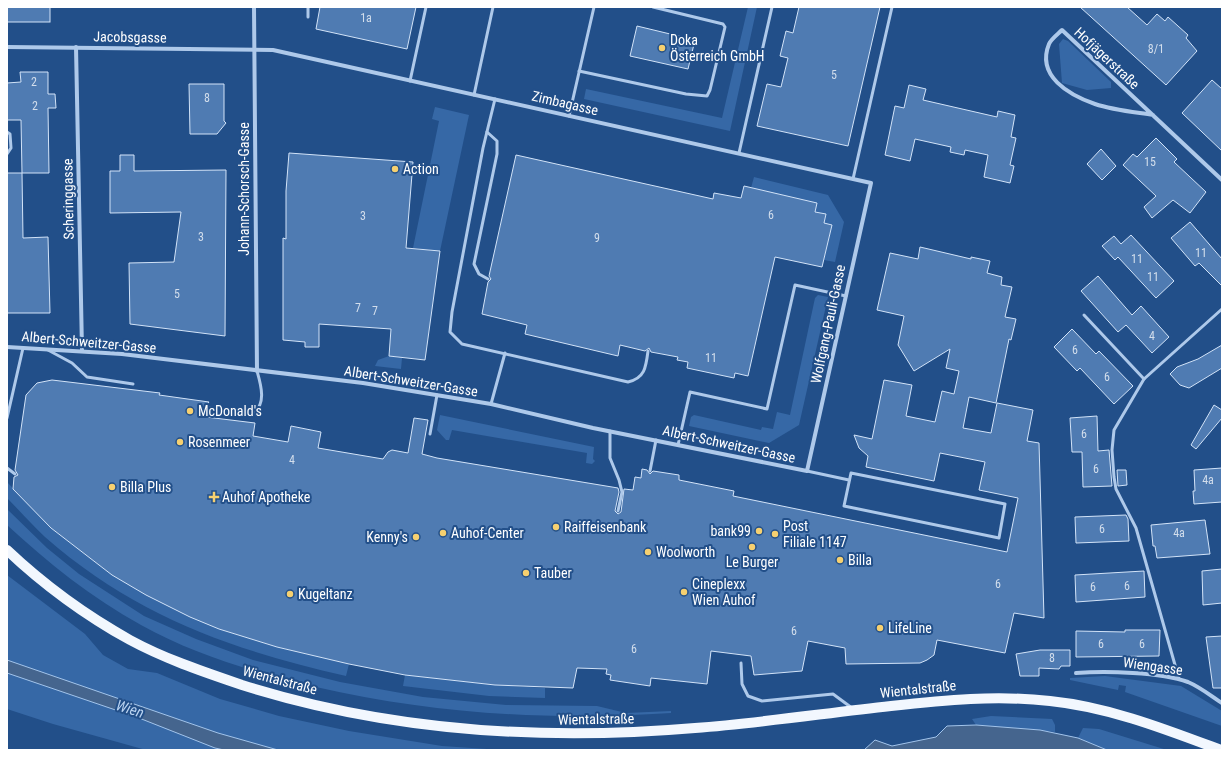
<svg xmlns="http://www.w3.org/2000/svg" width="1229" height="757" viewBox="0 0 1229 757" font-family="'Roboto Condensed',sans-serif">
<rect width="100%" height="100%" fill="#224f89"/>
<g fill="#3668a6">
<polygon points="748,7 757,7 730,131 584,99 586,89 722,118"/>
<polygon points="1063,39 1068,41 1111,82 1111,88 1087,90 1062,83 1059,44"/>
<polygon points="435,107 469,115 440,251 413,248 439,121 432,119"/>
<polygon points="754,177 828,195 844,222 835,262 824,260 832,225 824,223 826,214 815,212 817,203 751,188"/>
<polygon points="818,295 828,297 799,425 769,443 689,426 691,417 694,415 761,430 762,427 773,429 777,412 790,415 815,298"/>
<polygon points="389,356 402,358 401,369 375,366 378,360"/>
<polygon points="440,415 594,447 593,459 595,461 592,464 586,463 587,453 452,430 449,440 446,440 437,430"/>
<path d="M7 482 51 528 112 575 219 629 277 647 349 664 346 676C232 650 135 616 45 537 32 525 20 511 7 498Z"/>
<path d="M7 509 47 548 79 574 144 616 196 639 253 660 340 682 423 697 506 705 597 706 626 713 671 711V713C551 721 433 714 316 687 256 673 195 655 141 625 92 598 48 563 7 525Z"/>
<polygon points="7,575 85,634 103,655 128,669 157,673 220,699 279,716 349,731 442,746 502,750 146,750 53,724 7,709"/>
<polygon points="405,675 495,685 545,688 545,698 489,696 403,686"/>
<polygon points="1105,676 1181,686 1222,711 1222,726 1125,692 1126,686 1119,685 1118,690 1070,680 1070,678"/>
<polygon points="991,716 1052,719 1055,725 1055,732 976,725 972,719"/>
<polygon points="1083,728 1099,729 1167,750 1107,750 1078,738"/>
</g>
<g fill="#45658e" stroke="#a2c4eb">
<polygon points="7,660 218,733 278,750 224,750 215,748 139,718 7,673"/>
<polygon points="976,725 1040,730 1078,738 1107,750 864,750 875,740 892,746 936,737 947,726"/>
</g>
<g fill="#4f7bb2" stroke="#d2e3f8">
<rect x="7" y="7" width="43" height="15"/>
<polygon points="320,7 416,7 407,49 316,29"/>
<polygon points="799,7 880,7 848,146 757,126 767,84 781,87 788,58 780,56 786,31 793,33"/>
<polygon points="1080,7 1127,7 1147,25 1157,14 1165,21 1168,17 1188,35 1186,38 1197,51 1166,85"/>
<polygon points="637,26 695,40 688,69 630,56"/>
<polygon points="20,72 48,72 48,94 55,94 56,108 48,108 49,173 22,173 21,120 7,120 7,83 21,82"/>
<polygon points="1212,80 1222,89 1222,151 1182,113"/>
<polygon points="189,84 224,84 224,121 226,123 217,134 190,134"/>
<polygon points="909,85 926,89 923,100 997,117 998,111 1015,115 1011,137 1016,138 1010,165 1014,166 1010,183 984,177 988,155 965,150 964,155 950,152 951,147 915,139 910,161 885,155 895,106 904,108"/>
<polygon points="1156,138 1177,159 1174,162 1206,192 1190,213 1173,200 1152,218 1144,207 1156,196 1123,165 1133,154 1137,157"/>
<polygon points="1101,149 1116,166 1102,180 1087,164"/>
<polygon points="289,153 413,162 406,248 440,251 425,360 389,356 391,329 319,324 319,347 305,347 305,342 283,340 283,238 286,239 286,191"/>
<polygon points="120,155 134,155 134,171 226,170 225,336 130,324 129,263 174,262 181,212 110,213 110,171 120,171"/>
<polygon points="516,155 713,199 714,193 741,198 744,186 817,203 815,212 826,214 824,223 832,225 822,267 775,257 748,376 735,373 734,378 687,368 688,362 677,360 678,357 651,352 649,348 645,351 620,345 618,356 525,334 527,325 482,314 488,282 491,279 489,276"/>
<polygon points="7,173 22,173 23,238 48,237 50,313 7,313"/>
<polygon points="1190,222 1222,259 1222,286 1199,263 1195,266 1171,238"/>
<polygon points="1131,235 1174,281 1156,298 1118,257 1115,260 1102,246 1114,236 1121,244"/>
<polygon points="920,247 971,259 971,257 990,261 987,273 1002,277 1001,285 1012,287 1005,317 1016,319 1011,340 1009,339 996,403 969,397 963,428 991,433 997,403 1033,410 1027,441 1039,443 1044,618 1014,613 1005,653 937,640 934,655 927,660 920,663 846,664 845,648 808,641 802,671 754,675 751,656 711,651 707,684 651,678 650,686 610,680 611,675 606,674 607,669 577,668 573,688 495,685 405,675 349,664 277,647 219,629 190,617 146,595 112,575 51,528 13,489 14,477 18,475 15,470 26,395 37,383 52,380 160,393 159,395 209,402 205,407 207,411 206,417 255,423 253,436 288,442 291,426 321,432 318,448 383,459 388,452 392,450 408,453 414,418 428,420 422,454 437,458 618,488 619,492 615,511 618,514 621,512 624,489 633,490 635,477 641,478 642,469 647,470 650,474 653,471 679,475 679,480 734,491 733,496 1007,552 1018,498 979,490 985,462 940,453 934,481 866,467 868,456 859,448 854,435 872,439 884,380 912,385 906,416 935,422 942,391 954,394 959,371 946,368 950,349 914,371 898,345 904,316 877,310 890,253 918,259"/>
<polygon points="1098,276 1132,315 1141,306 1169,337 1152,353 1126,325 1118,332 1081,291"/>
<polygon points="1072,329 1096,354 1099,351 1133,386 1114,404 1080,368 1077,371 1054,347"/>
<polygon points="1222,345 1222,368 1189,388 1180,385 1170,374 1177,367 1198,359"/>
<polygon points="1214,405 1222,410 1222,418 1196,449 1191,445"/>
<polygon points="1097,416 1098,451 1109,450 1112,486 1083,487 1082,452 1072,452 1070,418"/>
<polygon points="1222,468 1222,502 1194,504 1193,491 1195,491 1194,470"/>
<polygon points="1117,470 1126,470 1127,485 1118,486"/>
<polygon points="1126,515 1128,519 1129,541 1076,543 1075,517"/>
<polygon points="1205,520 1210,554 1157,558 1155,546 1153,546 1151,525"/>
<polygon points="1222,569 1222,603 1203,605 1202,571"/>
<polygon points="1144,571 1145,597 1076,602 1075,575"/>
<polygon points="1125,630 1160,630 1159,656 1076,657 1076,631 1125,632"/>
<polygon points="1222,636 1222,688 1213,688 1206,637"/>
<polygon points="1040,650 1070,650 1070,666 1061,666 1059,669 1039,668 1039,676 1020,676 1016,654"/>
</g>
<g fill="none" stroke-linecap="round" stroke-linejoin="round">
<g stroke="#aec9ea" stroke-width="3">
<polyline points="308,17 308,7"/>
<polyline points="579,71 686,94 707,96 710,90 725,27 723,24 653,7"/>
<polyline points="410,81 426,7"/>
<polyline points="474,95 493,7"/>
<path d="M495 99 483 148 452 312 450 332 462 344 628 382C645 378 646 367 648 351"/>
<polyline points="569,116 594,7"/>
<polyline points="7,132 10,134 11,148 7,154"/>
<polyline points="487,132 497,141 497,154 474,264 479,274 488,279"/>
<polyline points="739,153 772,7"/>
<polyline points="853,179 892,7"/>
<polyline points="1084,315 1144,379 1222,309"/>
<polyline points="48,350 72,363 87,377 133,384"/>
<polyline points="1144,379 1114,430 1112,450 1114,477 1116,489 1136,528 1179,679"/>
<polyline points="491,404 505,353"/>
<path d="M208 408 252 414C267 405 261 385 257 371"/>
<polyline points="7,418 23,348"/>
<polyline points="610,431 610,458 619,480 622,492 618,511"/>
<polyline points="430,434 437,395"/>
<polyline points="678,445 690,392 767,409 795,285 846,296"/>
<polyline points="7,468 15,474"/>
<polyline points="650,471 656,440"/>
<polyline points="807,471 849,480"/>
<polygon points="851,473 1005,504 999,538 844,506"/>
<polyline points="741,663 742,684 748,696 762,701 833,694 852,708"/>
</g>
<g stroke="#aec9ea" stroke-width="4">
<polyline points="254,7 257,371"/>
<polyline points="7,47 273,50 871,183 807,471 593,428 491,404 363,383 122,354 7,347"/>
<polyline points="76,47 82,350"/>
<path d="M1153 115C1134 112 1113 110 1095 104 1069 95 1036 76 1049 44 1051 39 1058 34 1062 30L1222 180"/>
<path d="M1076 673C1106 671 1160 672 1188 682 1200 687 1211 696 1222 703"/>
</g>
<path stroke="#f2f7fe" stroke-width="10" d="M7 550C44 585 85 615 130 640 165 659 204 672 242 685 388 731 543 741 695 728 761 723 826 713 891 706 944 700 997 695 1050 701 1109 707 1165 729 1221 750"/>
</g>
<g fill="#f6d070" stroke="#224f89" stroke-width="1.5">
<circle cx="662" cy="48" r="4"/>
<circle cx="395" cy="169" r="4"/>
<circle cx="190" cy="411" r="4"/>
<circle cx="180" cy="442" r="4"/>
<circle cx="112" cy="487" r="4"/>
<path d="M212 491h4v4h4v4h-4v4h-4v-4h-4v-4h4z"/>
<circle cx="556" cy="527" r="4"/>
<circle cx="759" cy="531" r="4"/>
<circle cx="443" cy="533" r="4"/>
<circle cx="775" cy="534" r="4"/>
<circle cx="416" cy="537" r="4"/>
<circle cx="752" cy="547" r="4"/>
<circle cx="648" cy="552" r="4"/>
<circle cx="840" cy="560" r="4"/>
<circle cx="526" cy="573" r="4"/>
<circle cx="684" cy="592" r="4"/>
<circle cx="290" cy="594" r="4"/>
<circle cx="880" cy="628" r="4"/>
</g>
<g text-anchor="middle" stroke-width="4" stroke-linejoin="round" paint-order="stroke">
<g font-size="12" fill="#d3deec">
<text x="366" y="22">1a</text>
<text x="1156" y="53">8/1</text>
<text x="834" y="79">5</text>
<text x="34" y="86">2</text>
<text x="207" y="102">8</text>
<text x="35" y="110">2</text>
<text x="1150" y="166">15</text>
<text x="771" y="219">6</text>
<text x="363" y="220">3</text>
<text x="201" y="241">3</text>
<text x="597" y="242">9</text>
<text x="1201" y="257">11</text>
<text x="1137" y="263">11</text>
<text x="1153" y="281">11</text>
<text x="177" y="298">5</text>
<text x="358" y="312">7</text>
<text x="375" y="315">7</text>
<text x="1152" y="340">4</text>
<text x="1075" y="354">6</text>
<text x="711" y="362">11</text>
<text x="1107" y="381">6</text>
<text x="1084" y="438">6</text>
<text x="292" y="464">4</text>
<text x="1096" y="473">6</text>
<text x="1208" y="484">4a</text>
<text x="1102" y="533">6</text>
<text x="1179" y="537">4a</text>
<text x="998" y="588">6</text>
<text x="1127" y="590">6</text>
<text x="1093" y="591">6</text>
<text x="794" y="635">6</text>
<text x="1101" y="648">6</text>
<text x="1142" y="648">6</text>
<text x="634" y="653">6</text>
<text x="1052" y="662">8</text>
</g>
<g font-size="14" fill="#fff" stroke="#224f89">
<text transform="translate(130 37) rotate(1)" y="5">Jacobsgasse</text>
<text transform="translate(1107 58) rotate(43)" y="5">Hofjägerstraße</text>
<text transform="translate(565 103) rotate(13)" y="5">Zimbagasse</text>
<text transform="translate(244 189) rotate(-90)" y="5">Johann-Schorsch-Gasse</text>
<text transform="translate(68 199) rotate(-91)" y="5">Scheringgasse</text>
<text transform="translate(828 324) rotate(-78)" y="5">Wolfgang-Pauli-Gasse</text>
<text transform="translate(89 342) rotate(5)" y="5">Albert-Schweitzer-Gasse</text>
<text transform="translate(411 381) rotate(9)" y="5">Albert-Schweitzer-Gasse</text>
<text transform="translate(729 444) rotate(12)" y="5">Albert-Schweitzer-Gasse</text>
<text transform="translate(1153 666) rotate(8)" y="5">Wiengasse</text>
<text transform="translate(280 680) rotate(15)" y="5">Wientalstraße</text>
<text transform="translate(918 689) rotate(-6)" y="5">Wientalstraße</text>
<text transform="translate(596 719) rotate(-1)" y="5">Wientalstraße</text>
</g>
<g font-size="14" fill="#fff" stroke="#224f89" text-anchor="start">
<text x="670" y="45">Doka<tspan x="670" dy="16">Österreich GmbH</tspan></text>
<text x="403" y="174">Action</text>
<text x="198" y="416">McDonald's</text>
<text x="188" y="447">Rosenmeer</text>
<text x="120" y="492">Billa Plus</text>
<text x="222" y="502">Auhof Apotheke</text>
<text x="783" y="531">Post<tspan x="783" dy="16">Filiale 1147</tspan></text>
<text x="564" y="532">Raiffeisenbank</text>
<text x="751" y="536" text-anchor="end">bank99</text>
<text x="451" y="538">Auhof-Center</text>
<text x="408" y="542" text-anchor="end">Kenny's</text>
<text x="656" y="557">Woolworth</text>
<text x="848" y="565">Billa</text>
<text x="752" y="567" text-anchor="middle">Le Burger</text>
<text x="534" y="578">Tauber</text>
<text x="692" y="589">Cineplexx<tspan x="692" dy="16">Wien Auhof</tspan></text>
<text x="298" y="599">Kugeltanz</text>
<text x="888" y="633">LifeLine</text>
</g>
<g font-size="15" font-style="italic" fill="#bad3f1" stroke="#224f89">
<text transform="translate(130 709) rotate(18)" y="5">Wien</text>
</g>
</g>
<rect width="1229" height="757" fill="none" stroke="#ffffff" stroke-width="16"/>
</svg>
